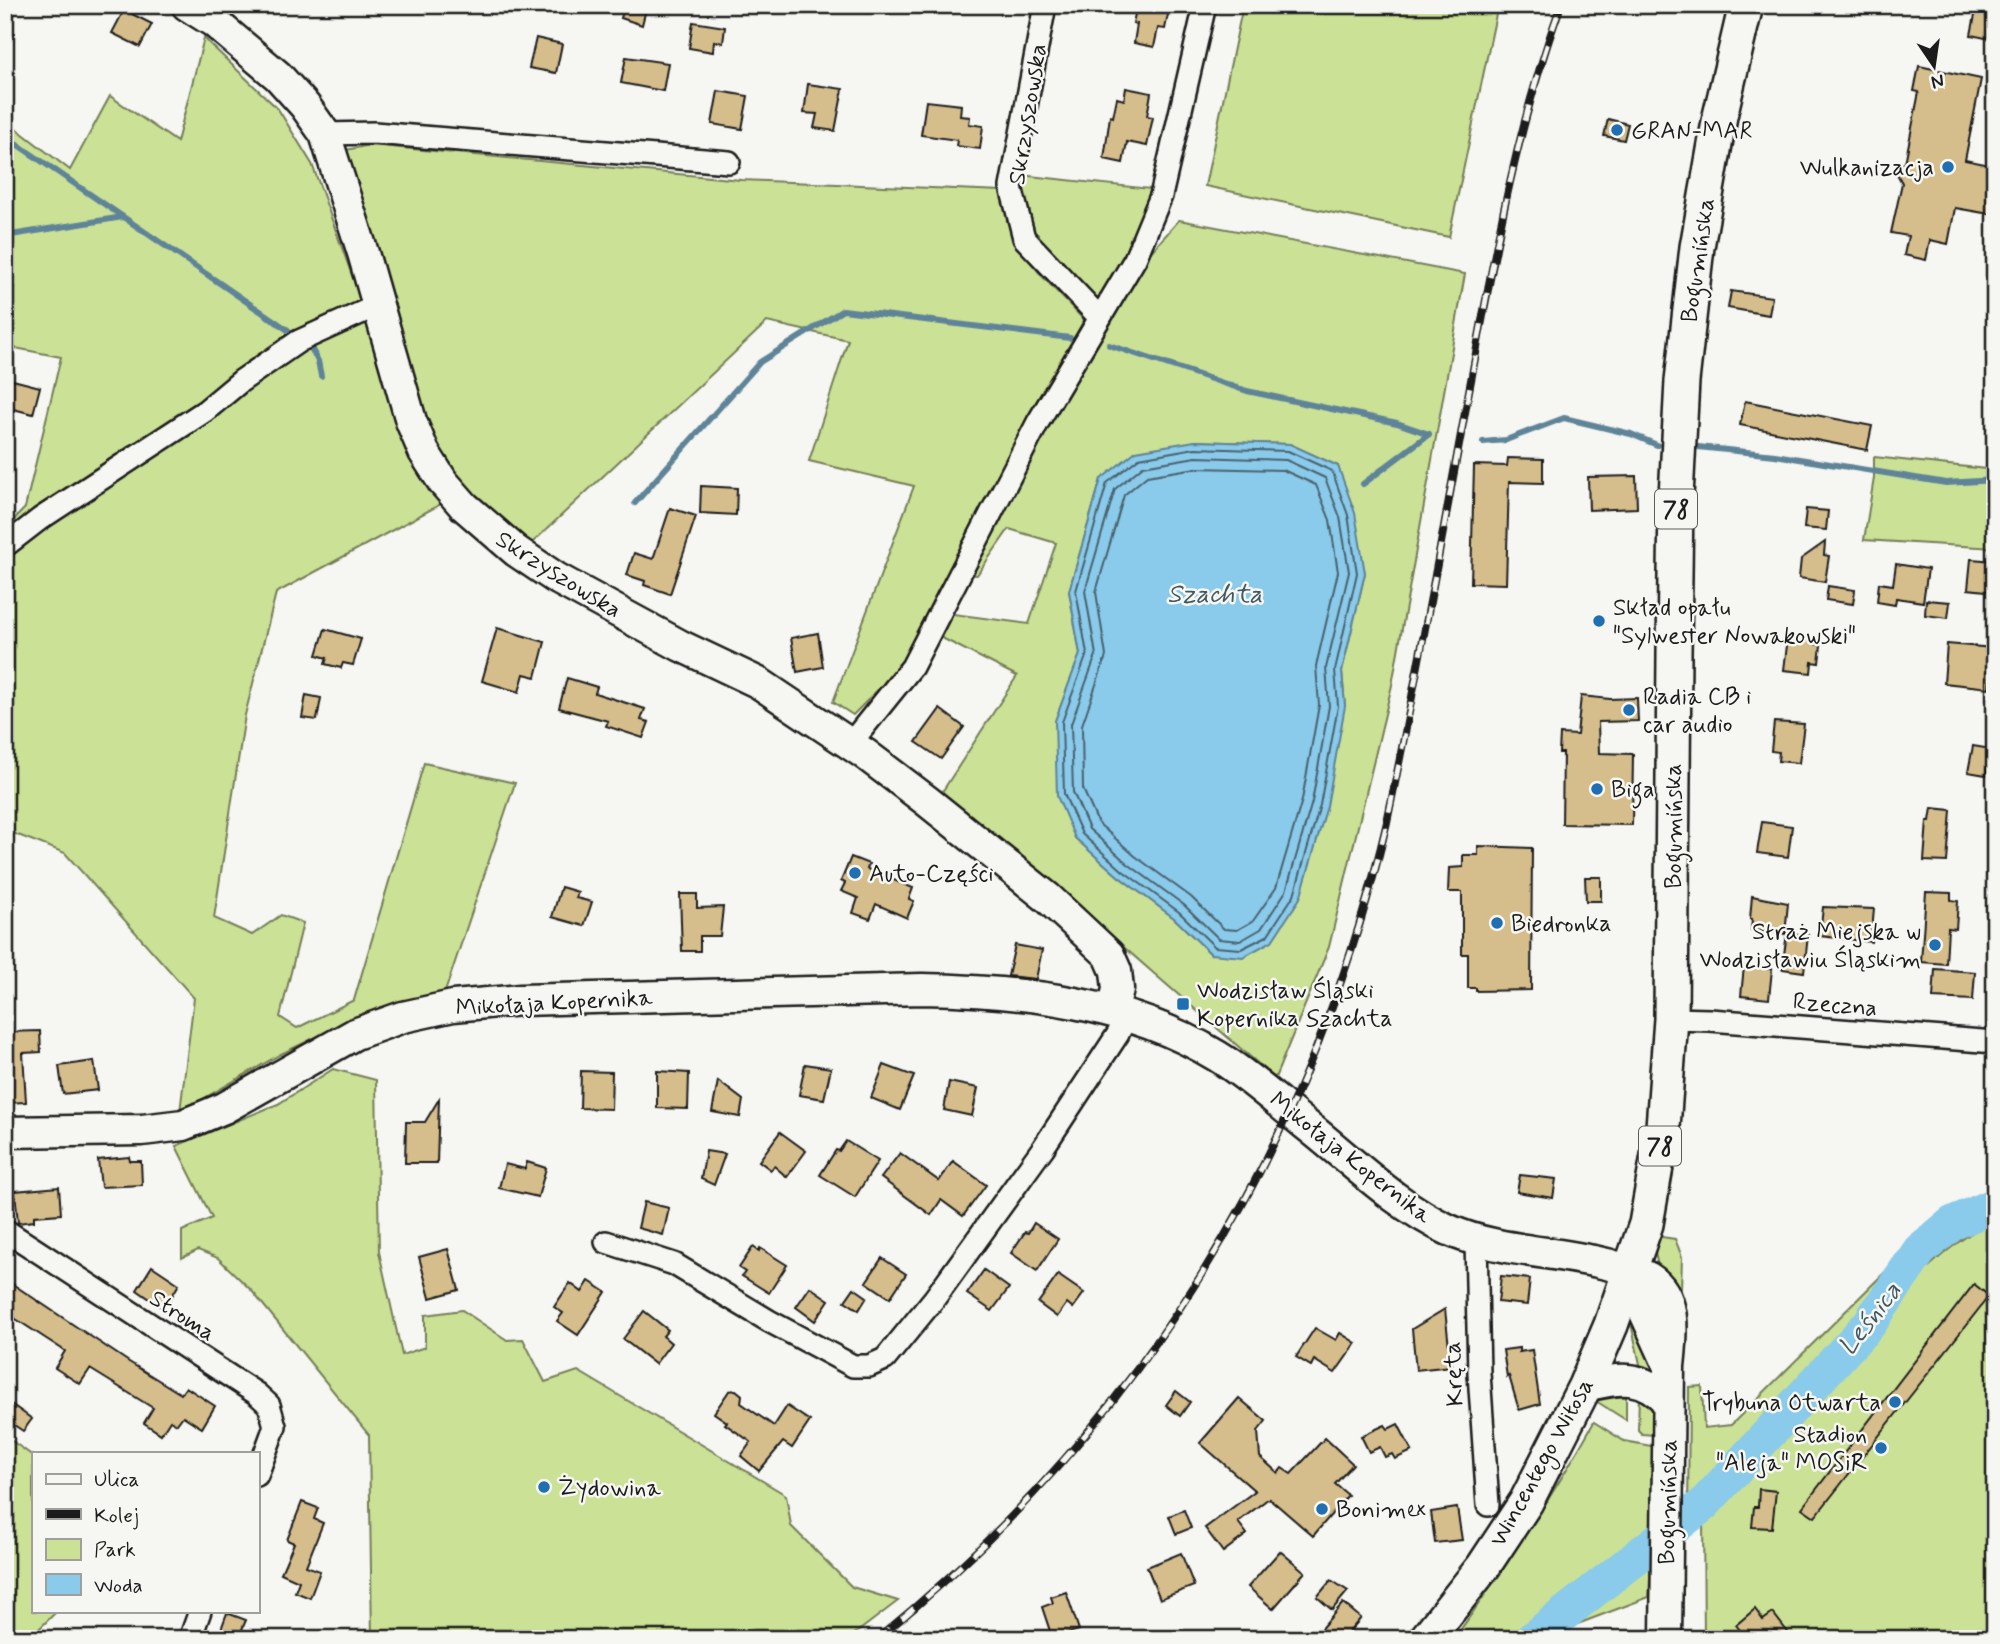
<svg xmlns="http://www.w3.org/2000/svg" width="2000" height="1644" viewBox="0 0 2000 1644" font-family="Mynerve,sans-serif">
<rect width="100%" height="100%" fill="#f6f6f2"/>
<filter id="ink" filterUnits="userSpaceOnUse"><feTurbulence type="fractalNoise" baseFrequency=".0143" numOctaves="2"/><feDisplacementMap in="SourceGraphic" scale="14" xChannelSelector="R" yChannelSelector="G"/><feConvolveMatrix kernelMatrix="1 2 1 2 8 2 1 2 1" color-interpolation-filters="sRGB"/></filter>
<g filter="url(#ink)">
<g fill="#cbe196" stroke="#747e59" stroke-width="2" fill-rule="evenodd">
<polygon points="1243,5 1498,5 1449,237 1205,186"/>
<polygon points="204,38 278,109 312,164 375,340 441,504 276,593 245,715 214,918 252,935 281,915 303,923 280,1017 297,1028 354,1000 424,763 515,783 445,992 358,1017 281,1054 180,1112 194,998 65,853 5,830 5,529 25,508 61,357 5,346 5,120 70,170 110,96 177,142"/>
<path d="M370 145 741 180 1002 191 1016 243 1041 275 1084 320 1029 418 905 662 853 715 833 702 914 486 809 461 848 340 767 322 531 544C496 516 462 488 439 449 419 414 411 372 401 333 383 272 365 211 346 150Z"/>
<polygon points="1020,175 1151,189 1127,255 1101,302 1028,232"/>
<path d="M1179 220 1465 274 1392 685 1329 947 1275 1078C1164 983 1055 886 942 792L1017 676 936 635 946 613 1029 624 1056 543 1009 529 977 575 966 574 1044 424 1142 262ZM1195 441 1289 444 1338 466 1365 573 1342 671 1345 706 1211 954 1174 918 1118 876 1075 838 1055 721 1080 654 1069 591 1101 479Z"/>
<polygon points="1874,457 1995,470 1995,548 1864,540 1874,478"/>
<polygon points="333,1069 376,1080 379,1252 402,1355 425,1347 425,1315 462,1310 507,1340 523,1339 545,1382 578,1371 786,1495 791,1526 852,1587 898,1601 848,1639 372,1639 369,1435 252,1291 218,1258 198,1250 182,1258 182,1231 212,1218 176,1146 278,1104"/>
<polygon points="1995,1195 1995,1217 1932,1256 1850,1351 1688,1527 1689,1387 1702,1386 1704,1428 1731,1425 1887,1270 1945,1220"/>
<path d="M1995 1219V1639H1704L1703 1518C1746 1471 1791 1425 1832 1377 1883 1318 1924 1256 1995 1219Z"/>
<path d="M1655 1236 1675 1239 1682 1257 1680 1324C1672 1296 1651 1264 1655 1236Z"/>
<polygon points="1632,1309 1656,1364 1654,1377 1642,1373 1632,1328 1628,1323"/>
<polygon points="1626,1390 1626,1420 1596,1401 1600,1395"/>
<path d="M1639 1395C1654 1404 1655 1419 1655 1435L1642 1434 1638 1430Z"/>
<path d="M1594 1422 1624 1441 1657 1447 1649 1597 1575 1625 1551 1639H1454C1504 1568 1552 1498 1594 1422Z"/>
<polygon points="9,1439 33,1456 33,1611 57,1611 29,1639 5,1639 5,1440"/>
</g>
<polygon fill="#8acaea" stroke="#5e8498" stroke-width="2" points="1195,441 1290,444 1338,466 1355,513 1365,573 1342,671 1345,706 1327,806 1300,898 1272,941 1243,957 1211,954 1174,918 1118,876 1075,838 1057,796 1055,721 1080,654 1069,591 1101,479 1136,451"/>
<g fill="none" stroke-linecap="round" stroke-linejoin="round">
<g stroke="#48626e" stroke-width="2">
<polygon points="1195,448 1288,451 1332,471 1348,515 1357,573 1335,670 1338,706 1320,805 1294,895 1267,936 1241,949 1215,947 1179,912 1123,871 1082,834 1064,794 1062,722 1087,654 1076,591 1107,483 1139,458"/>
<polygon points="1196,457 1286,460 1325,478 1340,517 1349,572 1326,668 1329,706 1312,802 1286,891 1261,929 1240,941 1219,939 1184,905 1128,864 1089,829 1073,792 1071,724 1096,655 1085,591 1115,489 1143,466"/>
<polygon points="1196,468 1283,470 1316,485 1330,520 1338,572 1316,666 1319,705 1302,800 1276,888 1253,921 1237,930 1224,929 1191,897 1135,856 1098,823 1083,789 1082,725 1106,656 1096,592 1124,495 1147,476"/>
</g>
<g stroke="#5e8498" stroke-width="6">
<polyline points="5,136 288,330"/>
<polyline points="5,236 123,217"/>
<polyline points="1109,345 1247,391 1397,423 1429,434"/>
<polyline points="311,348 318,361 321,376"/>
<polyline points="1483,442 1506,440 1564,418 1631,434 1657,445"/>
<polyline points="1698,447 1775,455 1946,483 1995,480"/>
<polyline points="1363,484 1429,434"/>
<polyline points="635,503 760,362 843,310 1070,338"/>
</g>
<polyline stroke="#8acaea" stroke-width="35" points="1532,1639 1704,1504 1869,1324 1920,1250 1953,1223 1995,1205"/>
</g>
<g fill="#d5bd8c" stroke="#1c1c1c" stroke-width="2">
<polygon points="625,5 647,5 642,25 621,18"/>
<polygon points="1137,5 1170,5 1165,29 1158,28 1154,47 1134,43 1137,24 1133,23"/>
<polygon points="1977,5 1995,5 1995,40 1971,35"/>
<polygon points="124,10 152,24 140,47 112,33"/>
<polygon points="693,22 725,27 723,43 714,41 713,52 689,48"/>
<polygon points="536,38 562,44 556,73 529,68"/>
<polygon points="626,57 668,63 663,91 621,83"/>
<polygon points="1919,66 1981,79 1965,160 1995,166 1995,188 1990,214 1955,208 1948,244 1930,240 1926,260 1904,255 1908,236 1891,233 1902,183 1897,174 1899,166 1905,163 1919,92 1914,91"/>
<polygon points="808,84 843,89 835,131 814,128 817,114 804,113"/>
<polygon points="1126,88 1151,93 1147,116 1153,117 1147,146 1127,142 1123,163 1104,159 1110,116 1113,117 1117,98 1124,100"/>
<polygon points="718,91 748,96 742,129 712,124"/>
<polygon points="926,101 961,105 960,116 970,117 969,124 983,126 980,149 956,146 957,140 921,135"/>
<polygon points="1608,119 1628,124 1624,140 1604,136"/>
<polygon points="1731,291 1772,297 1769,315 1728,308"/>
<polygon points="5,378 40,387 33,414 5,407"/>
<polygon points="1745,401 1872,426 1867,450 1740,425"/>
<polygon points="1508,458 1543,459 1543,483 1509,482 1506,584 1471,583 1474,465 1507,466"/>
<polygon points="1636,476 1637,508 1589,510 1588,477"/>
<polygon points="701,486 737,488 736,515 700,513"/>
<polygon points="670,508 696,516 670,594 644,585 645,581 627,575 634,553 653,559"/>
<polygon points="1806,509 1828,511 1826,530 1804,528"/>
<polygon points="1825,542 1824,555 1829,556 1825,582 1799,578 1801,559"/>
<polygon points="1971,559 1995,561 1995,592 1968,589"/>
<polygon points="1896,564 1928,569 1923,602 1896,598 1895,605 1877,602 1879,583 1893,585"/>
<polygon points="1828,586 1855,590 1853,604 1826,600"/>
<polygon points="1926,600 1950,602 1948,618 1925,615"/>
<polygon points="497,628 545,642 536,677 524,674 519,692 482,681"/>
<polygon points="325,629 361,639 353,665 343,663 341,668 325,664 327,658 317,655"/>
<polygon points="818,633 823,667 797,672 791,638"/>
<polygon points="1788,637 1815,641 1814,644 1821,645 1819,663 1812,662 1811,673 1784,670"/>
<polygon points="1947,644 1993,648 1989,688 1944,683"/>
<polygon points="567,678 597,687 595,693 645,709 641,720 649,722 643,738 606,726 608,721 559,708"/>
<polygon points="306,695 321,698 317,720 302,718"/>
<polygon points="1581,696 1610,699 1637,698 1638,721 1598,722 1599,753 1633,754 1632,825 1562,824 1563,753 1559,753 1560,734 1577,735"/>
<polygon points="940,709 964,727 941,759 916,742"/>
<polygon points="1774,722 1804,724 1799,763 1778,761 1779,752 1771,751"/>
<polygon points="1973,746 1991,749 1986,775 1968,772"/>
<polygon points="1932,808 1951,810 1947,862 1924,861 1927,821 1930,821"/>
<polygon points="1762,822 1792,826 1788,857 1757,853"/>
<polygon points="1478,846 1532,848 1531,990 1476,991 1476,988 1468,988 1468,954 1462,954 1462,892 1448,892 1449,868 1463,867 1463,855 1478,855"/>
<polygon points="851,857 869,864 867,869 913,888 909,899 914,901 907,918 876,904 870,919 853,913 858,898 841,891 845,883 841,881"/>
<polygon points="1585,877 1601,877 1601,901 1586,901"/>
<polygon points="561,887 578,892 576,898 592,902 584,926 552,917"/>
<polygon points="1926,892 1951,893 1951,900 1958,901 1956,929 1948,928 1946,964 1921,962"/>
<polygon points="680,894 697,894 697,908 723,907 720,936 700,936 700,951 682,951"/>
<polygon points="1752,896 1788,903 1785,934 1751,930 1752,919 1750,919"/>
<polygon points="1823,907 1874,909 1871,942 1820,936"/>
<polygon points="1787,933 1808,935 1804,972 1782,969"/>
<polygon points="1015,945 1042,950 1036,979 1008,976"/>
<polygon points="1744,966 1772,969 1769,999 1741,996"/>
<polygon points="1935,969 1975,972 1973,1000 1933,998"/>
<polygon points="40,1031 41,1052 23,1053 26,1102 5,1103 5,1032"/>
<polygon points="94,1061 98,1090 63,1094 59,1066"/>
<polygon points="805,1064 831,1068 824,1099 799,1095"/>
<polygon points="884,1065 914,1076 900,1110 871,1098"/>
<polygon points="581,1071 612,1072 611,1109 580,1108"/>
<polygon points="657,1071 689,1073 688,1109 657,1108"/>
<polygon points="718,1081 743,1100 740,1117 712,1112"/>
<polygon points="949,1082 978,1088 972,1116 944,1110"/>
<polygon points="439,1099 437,1163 405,1163 406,1122 425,1122"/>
<polygon points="780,1132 806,1151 787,1177 774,1166 771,1170 759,1161"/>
<polygon points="846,1141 878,1161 855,1197 820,1175 836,1150 839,1151"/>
<polygon points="706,1151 725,1154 714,1185 701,1179"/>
<polygon points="900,1153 939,1181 953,1161 986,1185 963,1216 941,1200 931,1215 881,1178"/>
<polygon points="129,1157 130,1161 141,1161 142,1185 101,1187 98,1160"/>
<polygon points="527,1162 546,1168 538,1197 499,1188 505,1164 525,1169"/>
<polygon points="1520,1175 1556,1179 1553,1198 1517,1192"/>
<polygon points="59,1187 61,1214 34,1216 34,1221 18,1223 15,1191"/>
<polygon points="644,1202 669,1208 663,1235 638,1228"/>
<polygon points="1034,1223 1058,1239 1037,1271 1011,1253 1025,1232 1028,1233"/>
<polygon points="753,1247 759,1251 760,1248 787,1265 769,1293 742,1276 745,1272 739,1268"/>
<polygon points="448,1249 459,1290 430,1298 419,1257"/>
<polygon points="882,1258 906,1274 890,1298 866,1282"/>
<polygon points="152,1266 179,1284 169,1301 165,1299 160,1306 137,1290"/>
<polygon points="984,1270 1009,1288 992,1311 967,1294"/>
<polygon points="1058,1275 1084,1293 1073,1308 1067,1303 1057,1317 1038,1303"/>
<polygon points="1501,1276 1530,1279 1527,1305 1498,1302"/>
<polygon points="5,1279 129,1362 181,1394 186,1387 215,1406 202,1428 183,1416 177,1424 170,1420 161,1434 144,1423 153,1408 90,1369 80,1384 55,1368 65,1351 5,1312"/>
<polygon points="589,1281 606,1292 578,1335 557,1321 563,1313 554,1307 570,1283 582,1292"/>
<polygon points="1974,1284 1989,1296 1815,1517 1802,1508"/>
<polygon points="810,1287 829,1300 815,1321 796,1307"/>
<polygon points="854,1288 867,1297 859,1310 845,1301"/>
<polygon points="1445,1309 1451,1366 1416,1370 1412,1329"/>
<polygon points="644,1311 668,1330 663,1336 671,1343 655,1364 623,1339"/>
<polygon points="1315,1328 1336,1340 1340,1333 1356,1343 1335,1373 1314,1360 1311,1366 1296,1357"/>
<polygon points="1519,1348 1519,1352 1532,1350 1540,1404 1519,1410 1509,1376 1507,1377 1503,1350"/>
<polygon points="736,1390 742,1395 741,1403 774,1426 787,1406 810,1421 792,1448 783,1442 759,1471 741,1456 751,1442 725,1424 727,1422 714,1413 729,1391"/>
<polygon points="1176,1391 1190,1402 1180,1416 1166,1405"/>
<polygon points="1239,1398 1266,1421 1258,1431 1260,1457 1278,1473 1282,1468 1291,1474 1325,1438 1353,1464 1335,1484 1348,1495 1313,1536 1269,1498 1238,1522 1247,1534 1223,1552 1205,1528 1255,1491 1200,1443"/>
<polygon points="11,1404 32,1419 23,1431 5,1419 5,1414"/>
<polygon points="1398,1424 1412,1451 1395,1459 1392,1454 1385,1457 1380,1447 1369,1452 1361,1436 1385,1425 1388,1429"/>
<polygon points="1759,1489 1776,1491 1772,1528 1752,1527 1754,1507 1758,1507"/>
<polygon points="302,1502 318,1508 314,1519 323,1523 306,1566 320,1571 310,1598 295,1592 299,1581 281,1573 294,1543 287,1540"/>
<polygon points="1457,1508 1462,1540 1435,1543 1431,1512"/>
<polygon points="1184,1510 1191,1528 1176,1534 1169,1516"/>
<polygon points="1280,1551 1305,1572 1273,1609 1248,1587"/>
<polygon points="1181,1553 1194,1586 1160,1599 1147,1567"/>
<polygon points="1331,1580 1348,1591 1332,1610 1317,1597"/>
<polygon points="1066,1592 1079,1630 1052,1637 1042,1607 1053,1603 1051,1597"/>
<polygon points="1343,1603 1361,1618 1343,1639 1312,1639"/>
<polygon points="1755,1609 1763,1620 1773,1613 1793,1639 1747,1639 1736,1625"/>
<polygon points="227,1613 246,1620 238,1639 220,1632"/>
</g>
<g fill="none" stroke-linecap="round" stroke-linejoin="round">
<defs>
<g id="street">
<polyline points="1045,5 1011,187 1024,238 1100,318"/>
<polyline points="325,134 374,133 729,162"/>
<polyline points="5,546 40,519 205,411 241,381 299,341 376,306"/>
<polyline points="850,744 912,667 1038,422 1135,259 1161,196 1205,5"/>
<polyline points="1671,1019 1710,1020 1995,1042"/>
<polyline points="5,1230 257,1394 269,1405 275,1426 257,1475"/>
<polyline points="1476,1240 1479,1373 1488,1505"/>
<polyline points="606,1242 674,1264 769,1321 853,1366 869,1366 885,1359 934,1299 1043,1148 1118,1034 1127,1015"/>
<polyline points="190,1639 200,1611"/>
</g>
<g id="secondary">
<polyline points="187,5 214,22 278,76 305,106 325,134 363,253 411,421 424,452 443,482 464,506 516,551 556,578 681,646 759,683 865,754 927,801 1048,898 1109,955 1116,971 1118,989 1113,1011"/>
<path d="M5 1132 142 1130 183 1125 224 1108 355 1034 403 1017 453 1006 521 1000 922 989C1023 991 1129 1002 1217 1056 1248 1075 1276 1101 1305 1124 1351 1160 1395 1205 1449 1230 1497 1252 1561 1251 1614 1266 1625 1269 1638 1272 1649 1278 1678 1296 1672 1337 1669 1366L1666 1639"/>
<polyline points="1630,1271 1637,1295 1666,1359"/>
<path d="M1585 1386C1620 1378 1642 1373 1668 1402"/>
</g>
<polyline id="primary" points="1426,1639 1483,1567 1526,1502 1585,1386 1611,1325 1646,1224 1663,1127 1671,1019 1674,654 1676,497 1682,381 1697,247 1720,116 1746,5"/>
</defs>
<use href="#street" stroke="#1c1c1c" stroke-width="26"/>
<use href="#secondary" stroke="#1c1c1c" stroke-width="35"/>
<use href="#primary" stroke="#1c1c1c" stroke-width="38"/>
<use href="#street" stroke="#f6f6f2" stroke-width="21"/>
<use href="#secondary" stroke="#f6f6f2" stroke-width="30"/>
<use href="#primary" stroke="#f6f6f2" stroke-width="33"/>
<defs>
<path id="rail" d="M877 1639C1140 1426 1310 1151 1387 822 1418 674 1444 524 1472 375 1495 250 1517 125 1561 5"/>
</defs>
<use href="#rail" stroke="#1c1c1c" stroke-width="8"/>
<use href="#rail" stroke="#f6f6f2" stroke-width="5" stroke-dasharray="16" stroke-linecap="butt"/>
</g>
</g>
<g fill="#1f6fb2" stroke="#f6f6f2" stroke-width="2.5">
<circle cx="1617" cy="130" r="7"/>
<circle cx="1948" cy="167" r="7"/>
<circle cx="1599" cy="621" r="7"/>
<circle cx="1629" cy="710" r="7"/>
<circle cx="1597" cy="789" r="7"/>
<circle cx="855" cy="873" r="7"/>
<circle cx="1497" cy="923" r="7"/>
<circle cx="1935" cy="945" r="7"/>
<rect x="1176" y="997" width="14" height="14" rx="3.5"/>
<circle cx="1895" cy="1402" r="7"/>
<circle cx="1881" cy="1448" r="7"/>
<circle cx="544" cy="1487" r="7"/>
<circle cx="1322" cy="1509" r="7"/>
</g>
<g text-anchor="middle" stroke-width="5" stroke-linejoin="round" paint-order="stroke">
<g fill="#f6f6f2" stroke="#5d5d5c" stroke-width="2">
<rect x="1655" y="489.5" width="42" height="39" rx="5"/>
<rect x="1639" y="1126.5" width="42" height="39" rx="5"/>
</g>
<g font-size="23" font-weight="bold" fill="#1c1c1c">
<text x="1676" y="517">78</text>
<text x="1660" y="1154">78</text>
</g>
<g font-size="24" fill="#1c1c1c" stroke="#f6f6f2">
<text transform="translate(1027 114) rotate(-81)" y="8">Skrzyszowska</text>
<text transform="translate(1697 260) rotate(-82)" y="8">Bogumińska</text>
<text transform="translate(559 574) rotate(32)" y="8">Skrzyszowska</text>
<text transform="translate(1673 826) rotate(-90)" y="8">Bogumińska</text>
<text transform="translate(554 1002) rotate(-3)" y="8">Mikołaja Kopernika</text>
<text transform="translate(1835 1004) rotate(5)" y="8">Rzeczna</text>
<text transform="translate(1351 1157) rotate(38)" y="8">Mikołaja Kopernika</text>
<text transform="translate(183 1315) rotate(33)" y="8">Stroma</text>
<text transform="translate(1453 1374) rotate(-93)" y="8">Kręta</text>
<text transform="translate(1541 1462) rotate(-61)" y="8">Wincentego Witosa</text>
<text transform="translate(1667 1502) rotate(-89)" y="8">Bogumińska</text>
</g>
<g font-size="24" fill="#1c1c1c" stroke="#f6f6f2" text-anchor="start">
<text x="1631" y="138">GRAN-MAR</text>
<text x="1934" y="175" text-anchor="end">Wulkanizacja</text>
<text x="1613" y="615">Skład opału<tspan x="1613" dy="28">"Sylwester Nowakowski"</tspan></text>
<text x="1643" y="704">Radia CB i<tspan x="1643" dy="28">car audio</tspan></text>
<text x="1611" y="797">Biga</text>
<text x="869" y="881">Auto-Części</text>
<text x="1511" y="931">Biedronka</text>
<text x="1921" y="939" text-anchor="end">Straż Miejska w<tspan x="1921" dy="28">Wodzisławiu Śląskim</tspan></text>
<text x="1197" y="998">Wodzisław Śląski<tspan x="1197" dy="28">Kopernika Szachta</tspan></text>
<text x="1881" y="1410" text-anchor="end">Trybuna Otwarta</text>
<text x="1867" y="1442" text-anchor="end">Stadion<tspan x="1867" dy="28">"Aleja" MOSiR</tspan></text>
<text x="558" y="1495">Żydowina</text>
<text x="1336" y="1517">Bonimex</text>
</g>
<g font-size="26" font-style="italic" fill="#425964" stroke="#f6f6f2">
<text x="1215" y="602">Szachta</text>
<text transform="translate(1869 1318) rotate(-52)" y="9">Leśnica</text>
</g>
</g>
<rect width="2000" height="1644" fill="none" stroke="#f6f6f2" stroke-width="28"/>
<rect x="14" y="14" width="1972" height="1616" fill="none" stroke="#1c1c1c" stroke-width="2.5" filter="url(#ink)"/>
<rect x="32" y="1452" width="228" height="161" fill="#f6f6f2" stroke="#9f9f9c" stroke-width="2"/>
<rect x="46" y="1474" width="35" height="10" fill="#f6f6f2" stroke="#9f9f9c" stroke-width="2"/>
<text x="94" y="1486" font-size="21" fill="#1c1c1c">Ulica</text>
<rect x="46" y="1509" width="35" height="10" fill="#1c1c1c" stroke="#9f9f9c" stroke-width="2"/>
<text x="94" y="1522" font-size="21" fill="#1c1c1c">Kolej</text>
<rect x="46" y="1539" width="35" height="21" fill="#cbe196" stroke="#9f9f9c" stroke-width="2"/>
<text x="94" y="1556" font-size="21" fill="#1c1c1c">Park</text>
<rect x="46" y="1574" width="35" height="21" fill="#8acaea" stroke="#9f9f9c" stroke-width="2"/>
<text x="94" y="1592" font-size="21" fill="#1c1c1c">Woda</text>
<g transform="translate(1934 66) rotate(167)" stroke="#f6f6f2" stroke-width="5" paint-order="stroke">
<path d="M0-5L12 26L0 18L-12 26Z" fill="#1c1c1c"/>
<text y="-10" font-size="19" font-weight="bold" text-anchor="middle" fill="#1c1c1c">N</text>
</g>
</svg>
